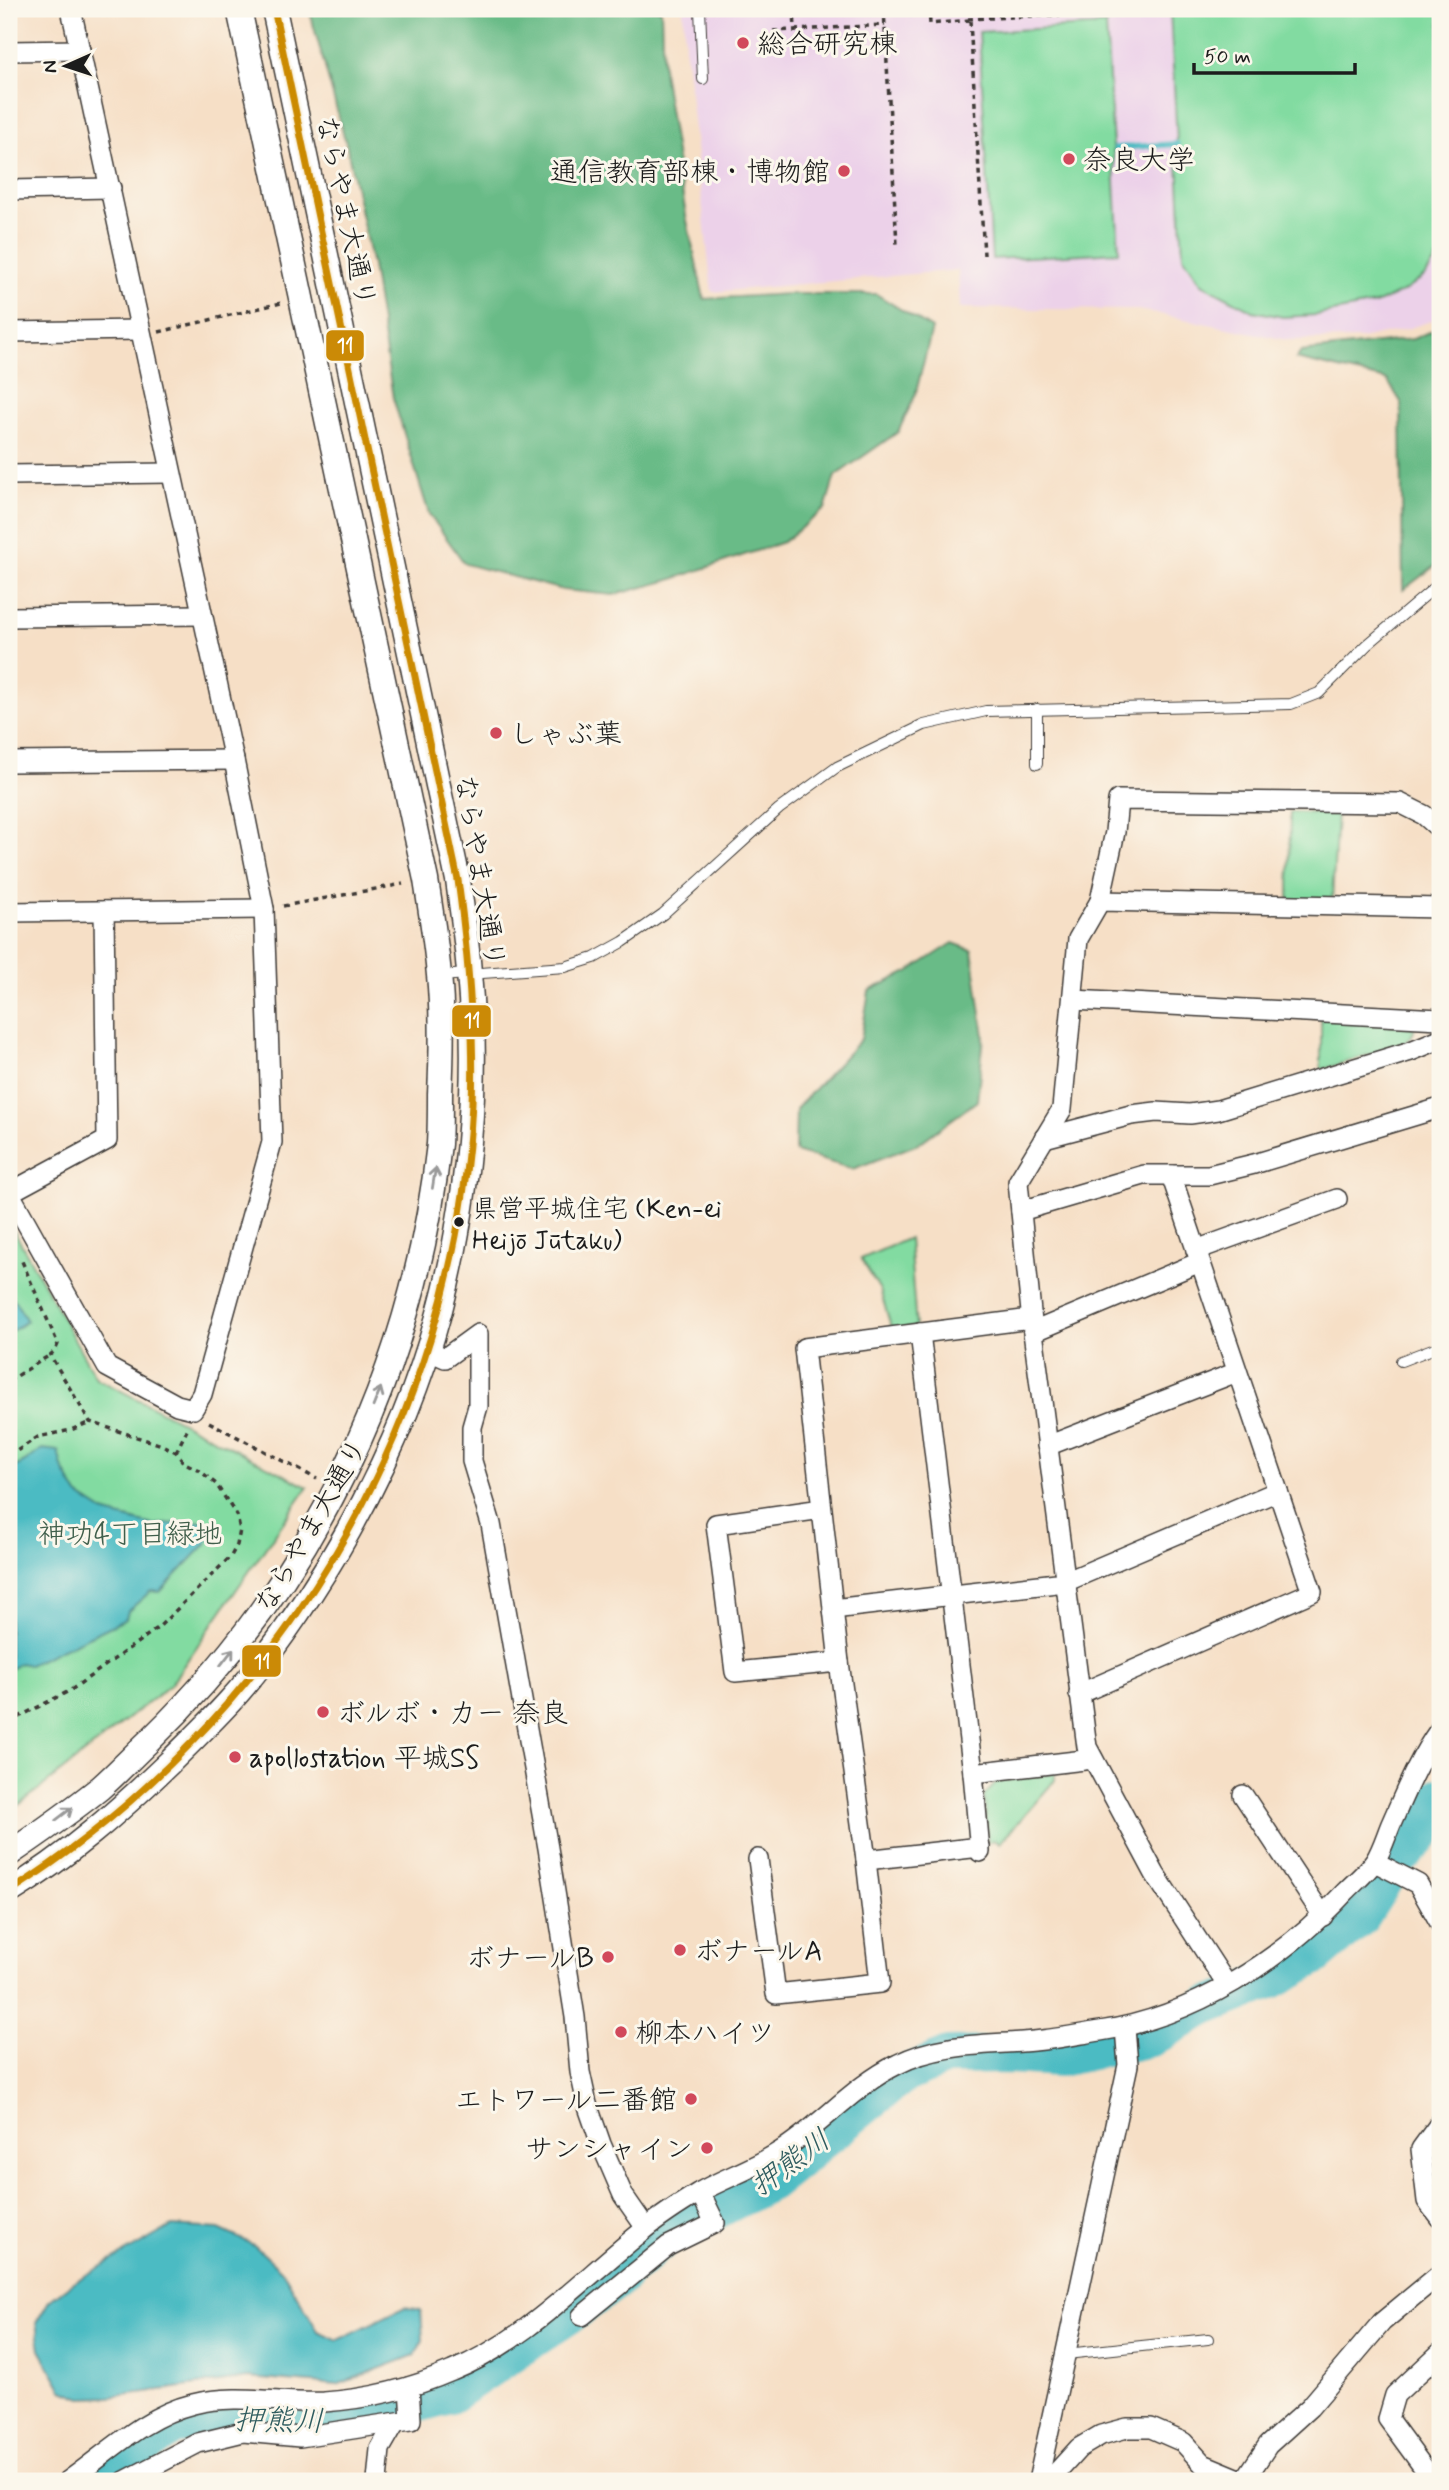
<svg xmlns="http://www.w3.org/2000/svg" width="1449" height="2490" viewBox="0 0 1449 2490" font-family="Mynerve,'Klee One',sans-serif">
<rect width="100%" height="100%" fill="#fbf7ec"/>
<filter id="ink" filterUnits="userSpaceOnUse"><feTurbulence type="fractalNoise" baseFrequency=".0143" numOctaves="2"/><feDisplacementMap in="SourceGraphic" scale="14" xChannelSelector="R" yChannelSelector="G"/><feConvolveMatrix kernelMatrix="1 2 1 2 8 2 1 2 1" color-interpolation-filters="sRGB"/></filter>
<filter id="wash" filterUnits="userSpaceOnUse"><feTurbulence type="fractalNoise" baseFrequency=".00686" numOctaves="4" result="noise"/><feDisplacementMap in="SourceGraphic" scale="28" xChannelSelector="R" yChannelSelector="G"/><feGaussianBlur stdDeviation="1.57" result="paint"/><feColorMatrix in="noise" values="0 0 0 0 0 0 0 0 0 0 0 0 0 0 0 0 0 1.4 0 .05"/><feComposite in="paint" operator="in"/></filter>
<g filter="url(#wash)">
<rect width="100%" height="100%" fill="#f6dfc6"/>
<polygon fill="#ecd1e9" points="683,9 1440,9 1440,318 1407,329 1360,339 1287,340 1139,310 960,308 958,270 712,292 685,47"/>
<g fill="#82dba1" stroke="#4f7c5e" stroke-width="2">
<polygon points="1170,9 1440,9 1440,254 1426,275 1403,292 1375,304 1317,315 1283,317 1253,311 1202,284 1183,256"/>
<polygon points="1106,25 1119,252 992,259 979,32"/>
<polygon points="1290,812 1337,814 1332,901 1289,901"/>
<path d="M1321 1016 1414 1027C1415 1035 1409 1039 1403 1044L1321 1070Z"/>
<polygon points="9,1222 96,1378 308,1487 170,1685 9,1813"/>
<polygon points="909,1238 916,1327 892,1330 880,1290 861,1259"/>
<polygon points="1055,1773 1055,1780 1000,1843 993,1840 988,1844 984,1796 997,1782"/>
</g>
<g fill="#69bb87" stroke="#426c52" stroke-width="2">
<polygon points="309,9 661,9 663,71 686,216 704,299 788,294 876,294 932,329 915,396 898,432 835,476 825,509 783,542 673,579 614,595 563,590 465,564 429,514 393,398 372,266 347,147"/>
<polygon points="1440,327 1440,562 1403,590 1401,402 1387,380 1296,359 1301,352 1413,339"/>
<polygon points="953,943 972,950 984,1036 977,1101 918,1144 853,1169 795,1152 796,1109 861,1039 869,991 908,972"/>
</g>
<g fill="#4cbbc3" stroke="#346c70" stroke-width="2">
<polygon points="9,1291 27,1321 9,1333"/>
<polygon points="42,1449 58,1451 62,1467 78,1495 106,1513 153,1525 206,1521 212,1534 206,1544 160,1592 151,1591 128,1611 126,1619 29,1665 20,1663 9,1670 9,1470 25,1462"/>
<polygon points="172,2226 219,2229 254,2245 283,2272 318,2331 338,2340 405,2307 421,2310 423,2340 415,2355 337,2385 248,2378 110,2397 82,2398 63,2390 40,2350 36,2323 49,2301 74,2282"/>
</g>
<g fill="none" stroke-linecap="round" stroke-linejoin="round">
<polyline stroke="#4cbbc3" stroke-width="6" points="1116,148 1177,144"/>
<polyline stroke="#4cbbc3" stroke-width="38" points="99,2481 174,2426 242,2416 306,2423 362,2419 450,2395 574,2312 617,2280 668,2235 771,2182 903,2075 948,2056 1009,2055 1060,2058 1151,2038 1205,2007 1270,1981 1316,1956 1361,1917 1393,1866 1423,1834 1440,1796"/>
</g>
</g>
<g filter="url(#ink)">
<g fill="none" stroke-linecap="round" stroke-linejoin="round">
<defs>
<g id="service">
<polyline points="700,9 703,79"/>
<polyline points="1037,709 1037,764"/>
<polyline points="440,976 565,967 594,958 623,942 663,914 779,809 837,767 924,725 986,711 1291,704 1319,693 1367,645 1440,583"/>
<polyline points="1401,1361 1440,1346"/>
<polyline points="1066,2354 1208,2339"/>
</g>
<g id="minor">
<polyline points="9,51 80,50"/>
<polyline points="9,190 111,188"/>
<polyline points="9,332 140,330"/>
<polyline points="9,475 171,473"/>
<polyline points="9,617 202,615"/>
<polyline points="9,762 234,760"/>
<polyline points="1100,901 1115,832 1118,800 1400,803 1424,815 1440,829"/>
<polyline points="9,912 264,909"/>
<polyline points="1073,1000 1440,1019"/>
<polyline points="1044,1138 1131,1115 1156,1112 1190,1114 1218,1110 1411,1051 1440,1039"/>
<polyline points="9,1192 107,1367 177,1405 193,1409 202,1394 272,1142 264,909 234,760 71,9"/>
<polyline points="9,1193 107,1140 104,911"/>
<polyline points="1021,1211 1144,1175 1209,1175 1254,1164 1440,1108"/>
<polyline points="1196,1250 1337,1199"/>
<polyline points="1033,1332 1200,1262"/>
<polyline points="920,1333 973,1773 1093,1759"/>
<polyline points="427,1350 445,1358 478,1334 478,1406 472,1427 472,1461 491,1524 548,1848 575,2017 580,2072 587,2104 601,2144 623,2195 646,2228"/>
<polyline points="1047,1446 1237,1372"/>
<polyline points="822,1509 716,1524 735,1672 839,1662 804,1348 1031,1319"/>
<polyline points="833,1609 1065,1582 1278,1491"/>
<polyline points="839,1662 866,1860 980,1847"/>
<polyline points="1079,1694 1312,1592 1171,1175"/>
<polyline points="973,1773 980,1852"/>
<polyline points="1243,1795 1323,1916"/>
<polyline points="758,1859 776,1994 880,1983 866,1860"/>
<polyline points="1375,1862 1418,1884 1440,1923"/>
<polyline points="1227,1985 1155,1874 1087,1747 1033,1332 1018,1182 1062,1109 1078,939 1100,901 1440,908"/>
<polyline points="1440,2123 1421,2149 1427,2201 1440,2218"/>
<polyline points="582,2316 668,2246 715,2223 700,2192"/>
<polyline points="1440,2353 1395,2395 1388,2419 1432,2479 1440,2476"/>
<path d="M68 2481C108 2453 144 2416 193 2404 237 2393 280 2404 324 2402 367 2399 413 2388 452 2371 526 2341 582 2279 644 2230 660 2217 680 2204 698 2193 724 2178 753 2169 779 2152 821 2126 853 2086 898 2064 942 2041 996 2046 1043 2040 1062 2038 1081 2034 1100 2031 1194 2017 1282 1960 1346 1891 1355 1882 1367 1872 1375 1861 1382 1850 1386 1836 1391 1824 1406 1790 1419 1758 1440 1729"/>
<polyline points="125,2481 198,2443 243,2432 300,2437 411,2420 409,2387"/>
<polyline points="377,2481 380,2449 395,2423"/>
<polyline points="1038,2481 1128,2065 1125,2028"/>
<polyline points="1049,2481 1079,2448 1101,2435 1127,2428 1151,2428 1183,2442 1203,2464 1244,2481 1268,2445 1310,2407 1382,2322 1440,2274"/>
</g>
<g id="tertiary">
<path d="M9 1854C40 1833 71 1811 100 1788 117 1773 133 1756 149 1741 313 1582 414 1372 439 1144 440 1128 440 1110 440 1094 442 1054 443 1014 439 975 436 943 431 912 426 880L239 9"/>
<path d="M9 1892C68 1856 119 1811 169 1763 198 1734 229 1705 254 1673 353 1545 430 1393 457 1232 472 1147 477 1059 469 973 467 942 462 911 458 880L274 9"/>
</g>
</defs>
<use href="#service" stroke="#3d3936" stroke-width="12"/>
<use href="#minor" stroke="#3d3936" stroke-width="22"/>
<use href="#tertiary" stroke="#3d3936" stroke-width="27"/>
<g stroke="#3d3936" stroke-width="3.5" stroke-dasharray="5 5" stroke-linecap="butt">
<polyline points="794,9 795,30 885,25"/>
<polyline points="884,9 897,245"/>
<polyline points="929,9 930,24 969,20"/>
<polyline points="967,9 968,19 1169,10"/>
<polyline points="970,21 984,255"/>
<polyline points="773,31 795,30 796,58"/>
<polyline points="159,332 281,303"/>
<polyline points="283,906 403,884"/>
<polyline points="9,1381 50,1355"/>
<polyline points="209,1422 317,1479"/>
<polyline points="176,1452 188,1428"/>
<polyline points="9,1456 38,1437 71,1430 90,1422"/>
<polyline points="9,1722 71,1690 159,1627 231,1556 237,1545 240,1530 237,1516 216,1484 199,1470 183,1462 176,1452 162,1445 90,1422 50,1355 55,1351 58,1344 21,1259"/>
</g>
<use href="#service" stroke="#fff" stroke-width="10"/>
<use href="#minor" stroke="#fff" stroke-width="19"/>
<use href="#tertiary" stroke="#fff" stroke-width="24"/>
<defs>
<path id="bus-1" d="M9 1892C279 1720 456 1423 472 1103 475 1028 468 954 458 880L274 9"/>
</defs>
<use href="#bus-1" stroke="#fbf7ec" stroke-width="12"/>
<use href="#bus-1" stroke="#cb8a06" stroke-width="7"/>
</g>
<defs><path id="oneway-shaft" d="M-6 0H5M1.5-3L5.5 0L1.5 3" fill="none" stroke-width="1.6" stroke-linecap="round" stroke-linejoin="round" transform="scale(1.75)"/></defs>
<g stroke="#999">
<use href="#oneway-shaft" transform="translate(434 1178) rotate(-81)"/>
<use href="#oneway-shaft" transform="translate(377 1397) rotate(-68)"/>
<use href="#oneway-shaft" transform="translate(227 1657) rotate(-52)"/>
<use href="#oneway-shaft" transform="translate(64 1814) rotate(-37)"/>
</g>
</g>
<g fill="#d1495b" stroke="#fbf7ec" stroke-width="2.5">
<circle cx="743" cy="43" r="7"/>
<circle cx="1069" cy="159" r="7"/>
<circle cx="844" cy="171" r="7"/>
<circle cx="496" cy="733" r="7"/>
<circle cx="323" cy="1712" r="7"/>
<circle cx="235" cy="1757" r="7"/>
<circle cx="680" cy="1950" r="7"/>
<circle cx="608" cy="1957" r="7"/>
<circle cx="621" cy="2032" r="7"/>
<circle cx="691" cy="2099" r="7"/>
<circle cx="707" cy="2148" r="7"/>
</g>
<circle fill="#1c1c1c" stroke="#fbf7ec" stroke-width="2.5" cx="459" cy="1222" r="6"/>
<g text-anchor="middle" stroke-width="6" stroke-linejoin="round" paint-order="stroke">
<g font-size="26" fill="#1c1c1c" stroke="#fbf7ec" text-anchor="start">
<text x="472" y="1217">県営平城住宅 (Ken-ei<tspan x="472" dy="32">Heijō Jūtaku)</tspan></text>
</g>
<g font-size="28" fill="#1c1c1c" stroke="#fbf7ec" text-anchor="start">
<text x="757" y="53">総合研究棟</text>
<text x="1083" y="169">奈良大学</text>
<text x="830" y="181" text-anchor="end">通信教育部棟・博物館</text>
<text x="510" y="743">しゃぶ葉</text>
<text x="337" y="1722">ボルボ・カー 奈良</text>
<text x="249" y="1767">apollostation 平城SS</text>
<text x="694" y="1960">ボナールA</text>
<text x="594" y="1967" text-anchor="end">ボナールB</text>
<text x="635" y="2042">柳本ハイツ</text>
<text x="677" y="2109" text-anchor="end">エトワール二番館</text>
<text x="693" y="2158" text-anchor="end">サンシャイン</text>
</g>
<g font-size="28" fill="#1c1c1c" stroke="#fbf7ec">
<text transform="translate(347 211) rotate(78)" y="10">ならやま大通り</text>
<text transform="translate(481 871) rotate(81)" y="10">ならやま大通り</text>
<text transform="translate(310 1525) rotate(-60)" y="10">ならやま大通り</text>
</g>
<g font-size="28" fill="#405f4b" stroke="#fbf7ec">
<text x="130" y="1543">神功4丁目緑地</text>
</g>
<g font-size="30" font-style="italic" fill="#2f5c5f" stroke="#fbf7ec">
<text transform="translate(790 2162) rotate(-36)" y="10">押熊川</text>
<text transform="translate(279 2420) rotate(1)" y="10">押熊川</text>
</g>
</g>
<g stroke="#fbf7ec" stroke-width="2.5">
<rect x="325" y="329" width="40" height="33" rx="7" fill="#cb8a06"/>
<rect x="451" y="1004" width="41" height="34" rx="7" fill="#cb8a06"/>
<rect x="241" y="1644" width="41" height="34" rx="7" fill="#cb8a06"/>
</g>
<g font-size="19" text-anchor="middle" font-weight="bold" fill="#fff">
<text x="345" y="352">11</text>
<text x="472" y="1027">11</text>
<text x="262" y="1668">11</text>
</g>
<rect width="1449" height="2490" fill="none" stroke="#fbf7ec" stroke-width="35"/>
<g transform="translate(66 66) rotate(267)" stroke="#fbf7ec" stroke-width="5" paint-order="stroke">
<path d="M0-5L12 26L0 18L-12 26Z" fill="#1c1c1c"/>
<text y="-10" font-size="19" font-weight="bold" text-anchor="middle" fill="#1c1c1c">N</text>
</g>
<path d="M1194 63v10h161v-10" fill="none" stroke="#1c1c1c" stroke-width="3.5"/>
<text x="1204" y="63" font-size="21" fill="#1c1c1c" stroke="#fbf7ec" stroke-width="5" paint-order="stroke">50 m</text>
</svg>
